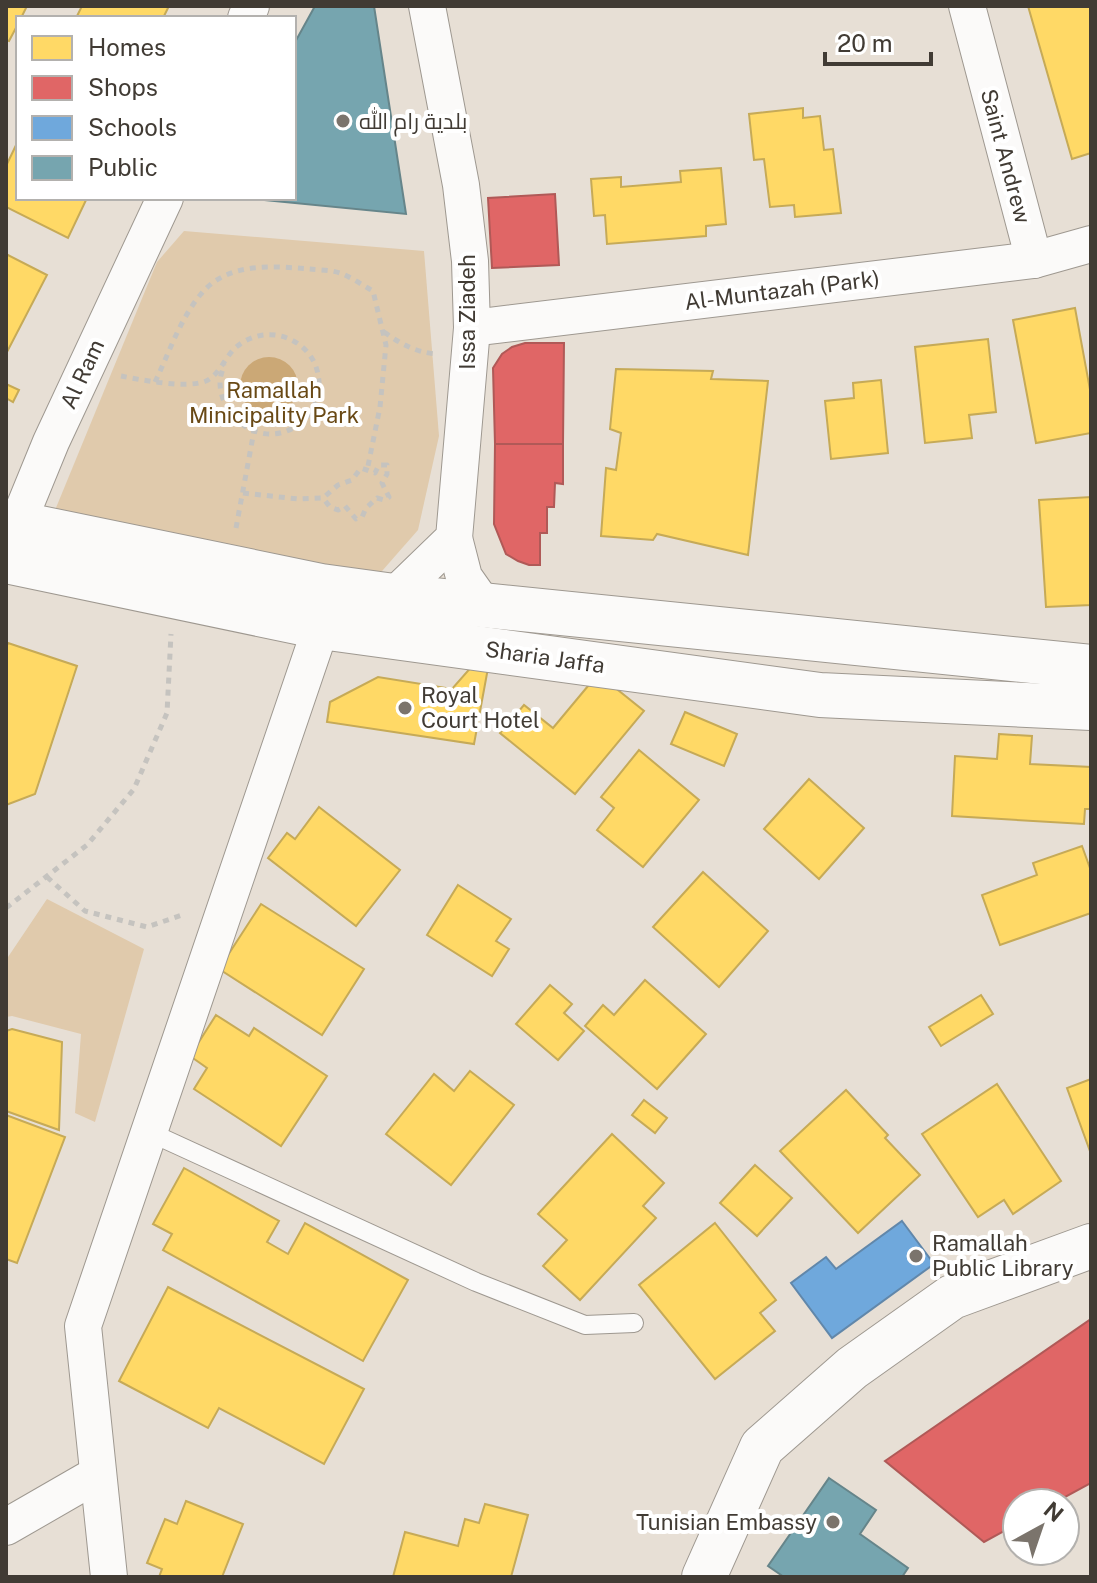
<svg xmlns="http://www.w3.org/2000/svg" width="1097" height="1583" viewBox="0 0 1097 1583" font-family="'Public Sans',Cairo,sans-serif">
<rect width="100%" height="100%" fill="#e7dfd5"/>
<g fill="#e0caac">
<polygon points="184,231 424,251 439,436 418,530 368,587 51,520 157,262"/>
<polygon points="47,899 144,949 95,1122 75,1113 81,1034 12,1016 6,1017 6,960"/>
</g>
<circle fill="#cba876" cx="269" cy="386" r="29"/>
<g fill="#ffd966" stroke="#c6aa57" stroke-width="2">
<polygon points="6,6 27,6 21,18 18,18 18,24 9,41 6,40"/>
<polygon points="82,6 169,6 163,18 76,18"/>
<polygon points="1028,6 1091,6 1091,153 1072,159"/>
<polygon points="803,108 803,118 820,116 824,150 833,149 841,213 795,217 794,205 770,207 764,159 754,160 749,114"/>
<polygon points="18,141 18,198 87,198 68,238 6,207 6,166"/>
<polygon points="721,168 726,224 706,226 706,236 607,244 605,215 594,216 591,179 621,177 621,187 681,182 680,171"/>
<polygon points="6,254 47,275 7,352 6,352"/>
<polygon points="1075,308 1091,395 1091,433 1036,443 1013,320"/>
<polygon points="988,339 996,412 969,415 972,438 925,443 915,347"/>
<polygon points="616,369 713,371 711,379 768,381 748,555 657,534 653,540 601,536 606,468 616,470 621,433 610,429"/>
<polygon points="881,380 888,453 831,459 825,401 854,398 853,383"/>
<polygon points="6,384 19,390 13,402 6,398"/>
<polygon points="1091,497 1091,605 1046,607 1039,500"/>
<polygon points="8,643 77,666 35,794 6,805 6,648"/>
<polygon points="473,665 488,668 474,744 327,722 330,702 378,677 452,689"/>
<polygon points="598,674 644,711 575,794 500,733 524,705 553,728"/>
<polygon points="685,712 737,734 724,766 671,744"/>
<polygon points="999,734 1032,736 1030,764 1091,767 1091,809 1085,809 1084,824 952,816 955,756 997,759"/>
<polygon points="639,750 699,800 643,867 597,830 614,808 601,797"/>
<polygon points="809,779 864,828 819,879 764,829"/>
<polygon points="319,807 400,870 356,926 268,858 287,833 295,839"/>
<polygon points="1082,846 1091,871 1091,913 1000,945 982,895 1037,875 1033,863"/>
<polygon points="703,872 768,931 719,987 653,927"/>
<polygon points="458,885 511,919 496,941 509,949 492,976 427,935"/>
<polygon points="261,904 364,969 322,1035 219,969"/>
<polygon points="645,980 706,1034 657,1089 585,1026 603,1005 614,1015"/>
<polygon points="550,985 572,1004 564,1013 584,1031 558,1060 516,1024"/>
<polygon points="981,995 993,1014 941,1046 929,1027"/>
<polygon points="216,1015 249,1036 254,1028 327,1076 281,1146 194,1089 207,1068 190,1056"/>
<polygon points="12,1029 62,1042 59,1130 6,1111 6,1031"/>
<polygon points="470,1071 514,1105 451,1185 386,1134 434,1074 454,1091"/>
<polygon points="1091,1079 1091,1154 1067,1088"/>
<polygon points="997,1084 1061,1181 1013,1214 1004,1200 978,1217 922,1134"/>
<polygon points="846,1090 888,1135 885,1138 920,1175 858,1233 780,1151"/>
<polygon points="644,1100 667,1118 655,1133 632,1115"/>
<polygon points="6,1115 65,1137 17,1263 6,1259"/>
<polygon points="612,1134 664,1183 643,1206 656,1218 580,1300 543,1266 567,1240 538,1214"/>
<polygon points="755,1165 792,1198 757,1236 720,1203"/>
<polygon points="184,1168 279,1221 267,1242 288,1254 305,1223 408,1280 363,1361 163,1250 172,1234 153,1224"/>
<polygon points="715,1223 776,1300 760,1313 775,1331 715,1379 639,1285"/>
<polygon points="168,1287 364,1389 324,1464 219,1408 208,1428 119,1381"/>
<polygon points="186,1501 243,1524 222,1577 159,1577 162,1569 147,1563 165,1519 177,1524"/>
<polygon points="485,1504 528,1515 511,1577 393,1577 405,1532 458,1546 465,1519 479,1523"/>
</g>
<g fill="#e06666" stroke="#b05957" stroke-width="2">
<polygon points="555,194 559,265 492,268 488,198"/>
<polygon points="525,343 564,343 563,444 495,444 493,368 502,354 512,347"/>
<polygon points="495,444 563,444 563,484 555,483 554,507 547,507 547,533 540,533 540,565 529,565 518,561 506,554 494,524"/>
<polygon points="1091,1319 1091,1483 1054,1503 1017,1503 1017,1524 984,1542 885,1461"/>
</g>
<polygon fill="#6fa8dc" stroke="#6187aa" stroke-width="2" points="902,1221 934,1264 832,1338 791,1283 826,1257 836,1269"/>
<g fill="#76a5af" stroke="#66858a" stroke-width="2">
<polygon points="315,6 374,6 406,214 244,198 294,198 294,44"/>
<polygon points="829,1478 876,1510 860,1534 908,1568 902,1577 784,1577 768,1566"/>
</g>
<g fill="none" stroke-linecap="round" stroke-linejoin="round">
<defs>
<polyline id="lane" points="149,1132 476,1282 585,1325 634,1323"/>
<g id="street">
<polyline points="967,6 1034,260"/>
<polyline points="246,18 251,6"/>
<polyline points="472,328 1034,260 1091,244"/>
<polyline points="454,538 464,577 483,604"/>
<polyline points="8,547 51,442 165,198"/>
<polyline points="6,1527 98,1474"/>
<polyline points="109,1577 83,1326 321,627 394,596 454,538 472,328 470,261 461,185 427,6"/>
</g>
<g id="secondary">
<polyline points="6,521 321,586 394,596 1091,667"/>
<polyline points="6,561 321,627 820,695 1091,708"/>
<polyline points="704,1577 762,1447 852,1368 952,1297 1091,1246"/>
</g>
</defs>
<use href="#lane" stroke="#9e9890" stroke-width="20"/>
<use href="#street" stroke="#9e9890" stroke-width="38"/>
<use href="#secondary" stroke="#9e9890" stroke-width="46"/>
<g stroke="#c5c3bf" stroke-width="5" stroke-dasharray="6 6" stroke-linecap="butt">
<path d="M384 332C401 344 415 352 436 354"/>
<path d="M121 376C141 380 187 389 206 381 219 375 225 358 234 349 253 331 281 330 301 346 314 356 320 372 319 389 317 406 308 419 293 428 260 447 220 418 220 382 220 376 223 370 224 364"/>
<path d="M155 382C169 353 180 319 201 294 227 262 272 266 310 269 319 270 331 270 340 273 351 277 362 285 373 291L386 345 380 407 367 471"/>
<polyline points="243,493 298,499 323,498 338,485 352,480 361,468 375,473 379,465 387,465 387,474 382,483 389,497 384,500 377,498 366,508 362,517 356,519 345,506 338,510 330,507 323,498"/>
<polyline points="236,528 254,431"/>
<polyline points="47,877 85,911 147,927 185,914"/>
<polyline points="6,908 87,845 134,789 167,713 171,634"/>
</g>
<use href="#lane" stroke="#fbfaf9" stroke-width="18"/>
<use href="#street" stroke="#fbfaf9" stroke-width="36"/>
<use href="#secondary" stroke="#fbfaf9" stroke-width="44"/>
</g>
<g fill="#7b746c" stroke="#fff" stroke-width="3">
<circle cx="343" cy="121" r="8"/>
<circle cx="405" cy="708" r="8"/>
<circle cx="916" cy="1256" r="8"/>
<circle cx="833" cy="1522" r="8"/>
</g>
<g text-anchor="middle" stroke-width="8" stroke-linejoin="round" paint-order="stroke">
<g font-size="22" fill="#413b34" stroke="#fff" text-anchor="start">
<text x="359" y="129">بلدية رام الله</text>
<text x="421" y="703">Royal<tspan x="421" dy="25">Court Hotel</tspan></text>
<text x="932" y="1251">Ramallah<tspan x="932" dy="25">Public Library</tspan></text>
<text x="817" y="1530" text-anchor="end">Tunisian Embassy</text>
</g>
<g font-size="22" fill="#413b34" stroke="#fff">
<text transform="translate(1006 156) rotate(75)" y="8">Saint Andrew</text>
<text transform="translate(782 290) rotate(-7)" y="8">Al-Muntazah (Park)</text>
<text transform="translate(467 312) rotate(-90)" y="8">Issa Ziadeh</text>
<text transform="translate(82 374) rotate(-65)" y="8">Al Ram</text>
<text transform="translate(545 657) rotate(8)" y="8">Sharia Jaffa</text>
</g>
<g font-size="22" fill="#694915" stroke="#fff">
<text x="274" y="398">Ramallah<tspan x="274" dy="25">Minicipality Park</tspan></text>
</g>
</g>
<rect width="1097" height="1583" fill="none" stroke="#413b34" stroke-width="16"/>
<rect x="16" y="16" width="280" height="184" fill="#ffffff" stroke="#b3b1ae" stroke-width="2"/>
<rect x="32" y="36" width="40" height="24" fill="#ffd966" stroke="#b3b1ae" stroke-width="2"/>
<text x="88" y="56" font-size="24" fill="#413b34">Homes</text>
<rect x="32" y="76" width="40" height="24" fill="#e06666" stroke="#b3b1ae" stroke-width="2"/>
<text x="88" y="96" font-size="24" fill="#413b34">Shops</text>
<rect x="32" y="116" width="40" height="24" fill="#6fa8dc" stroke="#b3b1ae" stroke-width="2"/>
<text x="88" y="136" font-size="24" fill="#413b34">Schools</text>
<rect x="32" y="156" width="40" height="24" fill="#76a5af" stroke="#b3b1ae" stroke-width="2"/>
<text x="88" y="176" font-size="24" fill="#413b34">Public</text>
<g transform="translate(1041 1527) rotate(40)"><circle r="38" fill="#ffffff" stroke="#b3b1ae" stroke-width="2"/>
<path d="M0-6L14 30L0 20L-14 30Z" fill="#7b746c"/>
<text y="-12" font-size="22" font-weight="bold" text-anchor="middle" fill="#413b34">N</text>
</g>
<path d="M825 52v12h106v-12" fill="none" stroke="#413b34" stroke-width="4"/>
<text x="837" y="52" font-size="24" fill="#413b34" stroke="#ffffff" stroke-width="6" paint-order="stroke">20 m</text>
</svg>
